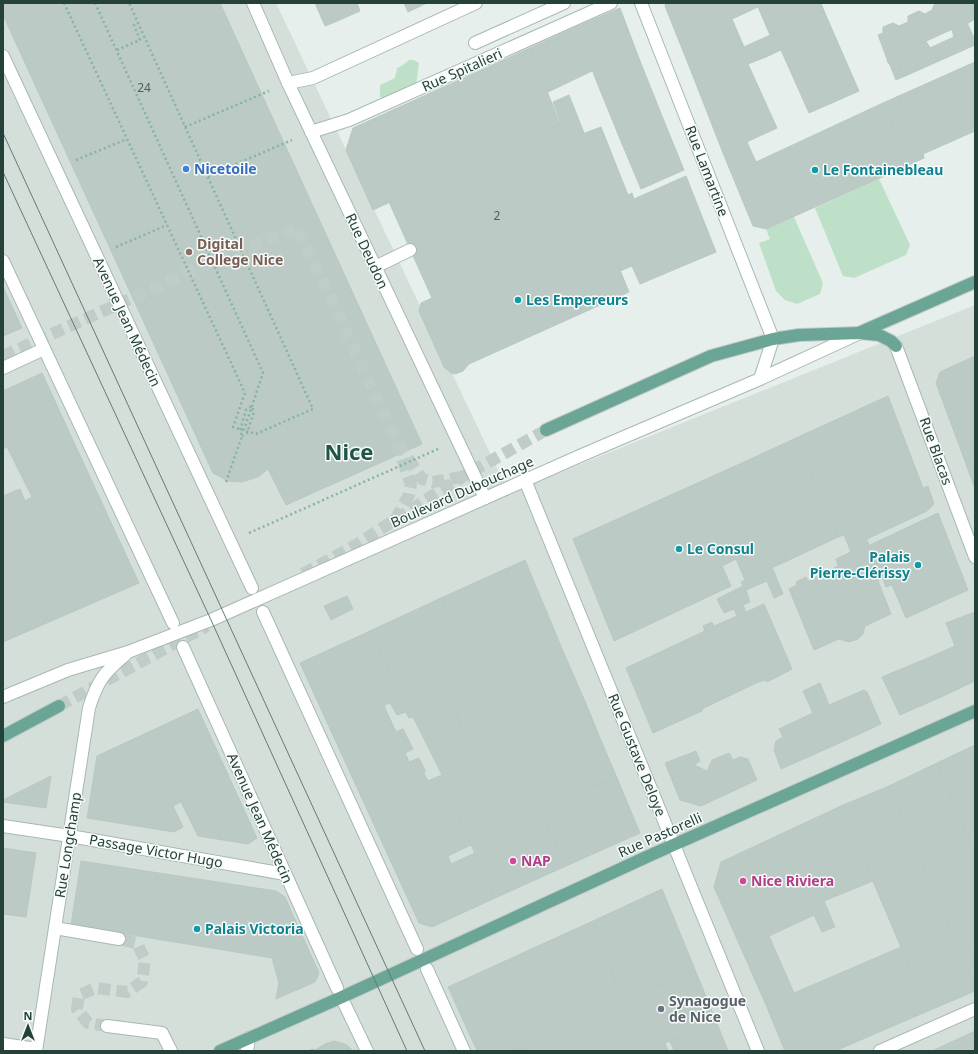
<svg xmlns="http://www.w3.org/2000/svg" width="978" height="1054" viewBox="0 0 978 1054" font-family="'Noto Sans',sans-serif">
<rect width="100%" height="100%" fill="#e6efeb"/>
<polygon fill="#d4dfda" points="3,3 276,3 509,493 975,305 975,1051 3,1051"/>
<g fill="#bfe0c8">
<polygon points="409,60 414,60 419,63 416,86 384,101 380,96 380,85 395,78 397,68 403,65"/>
<polygon points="879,179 910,245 906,255 854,278 843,276 815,208"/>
<polygon points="794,217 823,283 820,294 797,304 785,300 776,291 759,243 770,239 766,229"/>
</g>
<g fill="#bbcac4" stroke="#b8c9c2">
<polygon points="3,3 220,3 422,444 286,505 268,469 258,477 242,482 228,481 213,473 3,15"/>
<polygon points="315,3 326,3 335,22 325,26"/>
<polygon points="326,3 357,3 360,11 335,22"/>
<polygon points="404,3 427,3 408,12"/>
<polygon points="666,3 821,3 824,11 770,35 758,7 732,19 744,47 691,71 665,6"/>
<polygon points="938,3 975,3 975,19 968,23 968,25 958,29 957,27 887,59 878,35 883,33 883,27 893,23 899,26 908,22 908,16 919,11 925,14 932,10 934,5"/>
<polygon points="620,8 640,61 596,80 576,27"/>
<polygon points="824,11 859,91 809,113 781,50 766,57 757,41"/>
<polygon points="968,25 974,38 969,40 965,32 954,37 952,30 957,27 958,29"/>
<polygon points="576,27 592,71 548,92 530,48"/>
<polygon points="965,32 969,40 975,37 975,45 903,77 897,62 890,65 888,63 919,49 921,52"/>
<polygon points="757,41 766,57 748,64 777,128 723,153 691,71"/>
<polygon points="926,41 930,48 921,52 919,49 888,63 887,59"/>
<polygon points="530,48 560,124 373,210 346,150 353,128"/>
<polygon points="640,61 664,121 620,139 596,80"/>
<polygon points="897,62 903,77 896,80 890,65"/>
<polygon points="975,62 975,131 923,154 924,158 909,165 883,103"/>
<polygon points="569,95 584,133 567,140 553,102"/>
<polygon points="883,103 909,165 766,229 753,226 723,153 747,142 756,162"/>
<polygon points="664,121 684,170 641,189 620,139"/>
<polygon points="560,124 600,221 432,298 389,202"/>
<polygon points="601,127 628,195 596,210 567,140"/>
<polygon points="686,176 716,252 640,284 632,266 620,271 596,210 632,193 634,199"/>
<polygon points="600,221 629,292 469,364 463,371 455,374 451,373 444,367 419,311 421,303"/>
<polygon points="3,287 22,328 3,336"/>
<polygon points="975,356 975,457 965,461 936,383 940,372"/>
<polygon points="42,373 90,477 3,518 3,496 20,489 25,501 32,497 7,447 3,449 3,391"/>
<polygon points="888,396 923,488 834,528 796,438"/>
<polygon points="796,438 838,537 787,561 744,462"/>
<polygon points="975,457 975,489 965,461"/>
<polygon points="744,462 787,561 745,580 736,559 722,566 731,586 614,641 573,539"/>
<polygon points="90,477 139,583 3,642 3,518"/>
<polygon points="928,486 934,504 927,511 867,539 858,517"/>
<polygon points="938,513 968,590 906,618 892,585 886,587 870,545"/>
<polygon points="858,517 882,578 878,581 891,614 865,626 863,634 858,639 849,642 839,639 814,650 789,589 797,585 796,582 806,577 808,581 838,566 836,559 851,552 844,535 838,537 834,528"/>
<polygon points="525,560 563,651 522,668 504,634 465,650 441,598"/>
<polygon points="772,567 783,594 774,598 767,581 746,590 750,602 743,605 746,612 764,604 792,669 767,682 765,680 756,683 702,709 702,711 653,733 626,668 705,631 703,626 712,622 714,626 737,616 734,609 724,613 717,599 743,586 741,582"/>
<polygon points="347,596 353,609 331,620 324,606"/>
<polygon points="441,598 465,650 504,634 522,668 528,683 456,714 440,679 402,697 370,631"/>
<polygon points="975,612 975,681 941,697 923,660 955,646 946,623"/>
<polygon points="370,631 402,697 331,731 300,663"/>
<polygon points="563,651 587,706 475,758 456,714 528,683 522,668"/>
<polygon points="923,660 941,697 900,715 882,677"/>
<polygon points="440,679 489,790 381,840 331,731 384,706 396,732 403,729 413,749 405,753 409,762 419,758 425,770 424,774 428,781 442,775 413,717 409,718 406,712 397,715 390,703"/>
<polygon points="820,683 844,741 781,769 774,750 776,741 783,737 779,729 813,713 803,691"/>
<polygon points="864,690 867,692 881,724 844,741 829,705"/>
<polygon points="587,706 600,738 489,790 475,758"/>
<polygon points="198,709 257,838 248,844 198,836 181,802 173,806 183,827 174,832 87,818 97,756"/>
<polygon points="600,738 617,778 602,785 601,783 591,787 589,783 584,785 585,788 540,809 523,774"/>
<polygon points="975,745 975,825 964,828 937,763"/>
<polygon points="696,751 700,761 694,765 707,771 712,760 729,753 733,760 740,757 748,759 757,780 701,806 680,800 665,763"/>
<polygon points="937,763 961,822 913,843 889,786"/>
<polygon points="523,774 566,866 495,898 454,807"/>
<polygon points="51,776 46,808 3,802 3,800"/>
<polygon points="617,778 640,833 566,866 540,809 585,788 584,785 589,783 591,787 601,783 602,785"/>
<polygon points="889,786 975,988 975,991 928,1011 841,806"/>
<polygon points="841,806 873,881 824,901 835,927 822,932 814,915 769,936 794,993 766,1005 714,887 721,862"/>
<polygon points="454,807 471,845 448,856 451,864 475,853 495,898 432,927 419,923 381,840"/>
<polygon points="961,822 975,854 975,943 959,950 913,843"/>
<polygon points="975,825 975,854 964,828"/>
<polygon points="3,848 36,853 26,917 3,914"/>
<polygon points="81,861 276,891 285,897 319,973 315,982 276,999 279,983 272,958 71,925"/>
<polygon points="662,889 696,972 622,1000 593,921"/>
<polygon points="593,921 623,1004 566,1028 527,951"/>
<polygon points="975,943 975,988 959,950"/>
<polygon points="901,947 928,1011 835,1051 785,1051 766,1005"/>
<polygon points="527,951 566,1028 515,1051 477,1051 448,987"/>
<polygon points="696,972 716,1021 665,1043 668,1051 614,1051 597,1014 623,1004 622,1000"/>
<polygon points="597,1014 614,1051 515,1051 566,1028"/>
<polygon points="716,1021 728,1051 674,1051 670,1041"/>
<polygon points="975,1031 975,1051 932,1051"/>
<polygon points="334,1041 347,1045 353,1051 307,1051 313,1049 315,1050 325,1044"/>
</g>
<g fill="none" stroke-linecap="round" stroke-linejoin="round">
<g stroke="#bfccc8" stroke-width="12" stroke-dasharray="12 6" stroke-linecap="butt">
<polyline points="3,356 223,257 298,228 396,440"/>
<polyline points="395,520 409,495 411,485 396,440 422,479 433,482 462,477"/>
<polyline points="107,1026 88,1023 77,1009 79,995 96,988 127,992 142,982 145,960 137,943 119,939"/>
</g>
<g stroke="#bfccc8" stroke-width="12" stroke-dasharray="12 6" stroke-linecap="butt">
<polyline points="303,574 354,546 462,477 546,430"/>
<polyline points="59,706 207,626"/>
</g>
<defs>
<g id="minor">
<polyline points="253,3 288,83 485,498"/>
<polyline points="641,3 773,339 760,379"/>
<polyline points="475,43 564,3"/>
<polyline points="3,56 252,588"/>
<polyline points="288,83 313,78 476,3"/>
<polyline points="311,132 349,120 611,3"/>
<polyline points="3,261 173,623"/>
<polyline points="375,267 410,250"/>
<polyline points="896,346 975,557"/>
<polyline points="3,368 44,349"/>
<polyline points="525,480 758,1051"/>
<polyline points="263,612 417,949"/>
<polyline points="183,647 337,988"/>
<polyline points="3,697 68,670 128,652 211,620 582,455 760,379 860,333"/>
<polyline points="3,826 70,836 285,874"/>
<polyline points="55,928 119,939"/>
<polyline points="427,969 464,1051"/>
<polyline points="345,1005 367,1051"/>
<polyline points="107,1026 162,1033 171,1051"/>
<polyline points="3,1044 36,1049"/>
<path d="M36 1051 89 708C97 682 104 672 125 655"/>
<polyline points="247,1051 249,1038"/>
<polyline points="880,1051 975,1009"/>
</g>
<g id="major">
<polyline points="861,332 975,282"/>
<polyline points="546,430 711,356 773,339 799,335 860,333 879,335 891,341 896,346"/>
<polyline points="3,736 59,706"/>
<polyline points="220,1051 342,997 653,854 975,711"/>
</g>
</defs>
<use href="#minor" stroke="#a8b8b2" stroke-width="14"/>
<use href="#major" stroke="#c2cac8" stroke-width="14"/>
<g stroke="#86b3a5" stroke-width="2.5" stroke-dasharray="2 3" stroke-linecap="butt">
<polyline points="95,3 263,373 244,430"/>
<polyline points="117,50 140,40 134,25 138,23"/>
<polyline points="185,127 269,91"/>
<polyline points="76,160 127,139"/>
<polyline points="208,176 292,140"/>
<polyline points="116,247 167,225"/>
<polyline points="242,436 247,433 254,412 252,407"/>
<polyline points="226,482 242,436 240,431 246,410 252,406"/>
<polyline points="249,533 438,449"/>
</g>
<use href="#minor" stroke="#fff" stroke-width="12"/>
<use href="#major" stroke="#6aa596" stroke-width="12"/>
<g stroke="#5f7d75" stroke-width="1">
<polyline points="3,133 425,1051"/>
<polyline points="3,172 211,620 407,1051"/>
</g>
<polyline stroke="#86b3a5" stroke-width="2.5" stroke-dasharray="2 3" stroke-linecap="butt" points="64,3 245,393 233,427 256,434 313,409 129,3"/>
</g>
<circle fill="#3f7fe0" stroke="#f7fbf9" stroke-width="1.5" cx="186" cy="169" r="4"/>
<g fill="#0f9aa8" stroke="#f7fbf9" stroke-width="1.5">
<circle cx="815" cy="170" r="4"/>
<circle cx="518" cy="300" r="4"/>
<circle cx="679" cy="549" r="4"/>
<circle cx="918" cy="565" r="4"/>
<circle cx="197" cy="929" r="4"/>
</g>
<circle fill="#8d6e63" stroke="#f7fbf9" stroke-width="1.5" cx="189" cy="252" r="4"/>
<g fill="#d1479c" stroke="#f7fbf9" stroke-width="1.5">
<circle cx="513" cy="861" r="4"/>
<circle cx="743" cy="881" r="4"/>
</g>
<circle fill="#6b7280" stroke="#f7fbf9" stroke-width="1.5" cx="661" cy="1009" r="4"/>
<g text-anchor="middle" stroke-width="3" stroke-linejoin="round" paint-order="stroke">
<g font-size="12" fill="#4a645c">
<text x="144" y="92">24</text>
<text x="497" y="220">2</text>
</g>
<g font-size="14" fill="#24423a" stroke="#f7fbf9">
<text transform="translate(462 70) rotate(-24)" y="5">Rue Spitalieri</text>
<text transform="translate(707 171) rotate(69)" y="5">Rue Lamartine</text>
<text transform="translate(367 251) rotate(65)" y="5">Rue Deudon</text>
<text transform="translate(127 322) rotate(65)" y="5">Avenue Jean Médecin</text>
<text transform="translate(936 451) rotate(70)" y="5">Rue Blacas</text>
<text transform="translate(462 492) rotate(-24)" y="5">Boulevard Dubouchage</text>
<text transform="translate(637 755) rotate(68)" y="5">Rue Gustave Deloye</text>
<text transform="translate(260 818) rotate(66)" y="5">Avenue Jean Médecin</text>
<text transform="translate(660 835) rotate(-24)" y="5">Rue Pastorelli</text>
<text transform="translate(68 845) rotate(-81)" y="5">Rue Longchamp</text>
<text transform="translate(156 851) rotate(10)" y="5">Passage Victor Hugo</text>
</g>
<g font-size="14" font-weight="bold" fill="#366cbe" stroke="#f7fbf9" text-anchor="start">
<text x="194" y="174">Nicetoile</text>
</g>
<g font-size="14" font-weight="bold" fill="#0d838f" stroke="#f7fbf9" text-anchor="start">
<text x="823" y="175">Le Fontainebleau</text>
<text x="526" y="305">Les Empereurs</text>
<text x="687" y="554">Le Consul</text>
<text x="910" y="562" text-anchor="end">Palais<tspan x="910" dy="16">Pierre-Clérissy</tspan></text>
<text x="205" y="934">Palais Victoria</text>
</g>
<g font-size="14" font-weight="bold" fill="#785e54" stroke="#f7fbf9" text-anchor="start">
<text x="197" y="249">Digital<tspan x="197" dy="16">College Nice</tspan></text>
</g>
<g font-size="14" font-weight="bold" fill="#b23c85" stroke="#f7fbf9" text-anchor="start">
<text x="521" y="866">NAP</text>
<text x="751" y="886">Nice Riviera</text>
</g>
<g font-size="14" font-weight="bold" fill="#5b616d" stroke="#f7fbf9" text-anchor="start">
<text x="669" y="1006">Synagogue<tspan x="669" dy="16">de Nice</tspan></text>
</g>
<g font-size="22" font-weight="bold" fill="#1f5548" stroke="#f7fbf9">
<text x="349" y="460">Nice</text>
</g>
</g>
<rect width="978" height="1054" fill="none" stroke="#24423a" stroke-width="8"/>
<g transform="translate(28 1026)" stroke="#f7fbf9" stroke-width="3" paint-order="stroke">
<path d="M0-3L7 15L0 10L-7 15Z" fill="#24423a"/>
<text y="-6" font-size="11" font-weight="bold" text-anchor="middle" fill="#24423a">N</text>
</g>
</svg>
